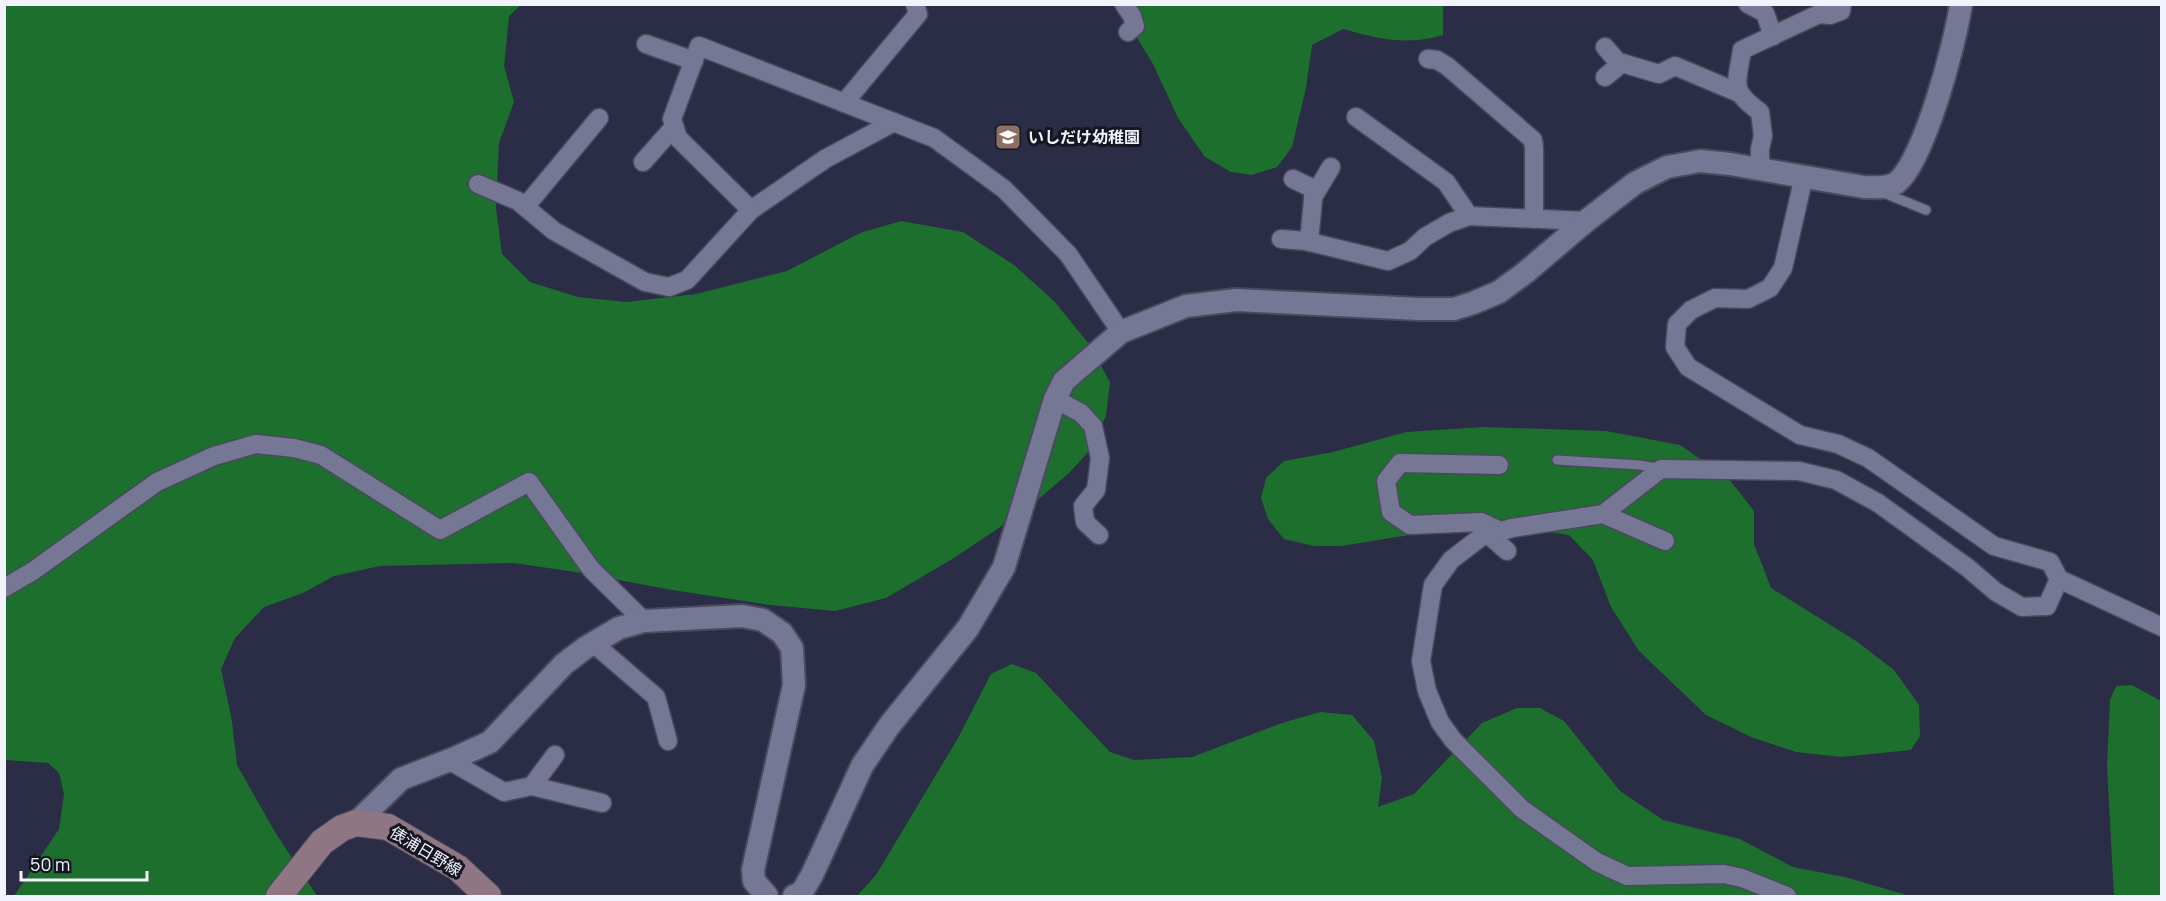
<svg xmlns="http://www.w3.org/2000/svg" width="2166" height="901" viewBox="0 0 2166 901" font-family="Manrope,'Noto Sans JP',sans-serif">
<rect width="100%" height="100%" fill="#2b2c45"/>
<g fill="#1d6f2d">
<polygon points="5,5 521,5 509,16 504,66 514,102 499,143 496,208 502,254 530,282 578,297 627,302 696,294 787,271 860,233 901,221 963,232 1014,265 1054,301 1089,344 1110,382 1106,416 1090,450 1069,473 1027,509 954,558 886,598 835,611 770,605 672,590 582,573 514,563 380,566 334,576 303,593 264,607 235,638 221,669 232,721 237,765 275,832 317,896 14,896 59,829 64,794 59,773 48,763 5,760"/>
<path d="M1117 5H1443V35C1406 46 1379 39 1343 29L1312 45 1306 88 1292 147 1277 167 1252 175 1231 172 1205 157 1178 118 1153 64Z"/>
<polygon points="1484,427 1606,431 1680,445 1729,479 1754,511 1754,544 1771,588 1856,641 1894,670 1919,705 1920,736 1911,750 1841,757 1796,752 1751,737 1706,715 1639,651 1611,607 1593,560 1569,535 1522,528 1460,527 1341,546 1314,546 1284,539 1268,519 1261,498 1266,478 1284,461 1333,452 1406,432"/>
<polygon points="1012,664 1036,673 1110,752 1134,760 1192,757 1282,723 1320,712 1352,715 1374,741 1382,778 1378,807 1414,794 1482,723 1517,708 1540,708 1564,721 1620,791 1663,820 1740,839 1793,867 1845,877 1910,896 857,896 876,875 958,738 991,674"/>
<polygon points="2132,685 2161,701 2161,896 2114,896 2107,767 2110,700 2116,686"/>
</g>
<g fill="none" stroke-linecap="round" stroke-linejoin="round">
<defs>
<g id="service">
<polyline points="1884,193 1926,210"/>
<polyline points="1557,460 1640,465 1661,469"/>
</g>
<g id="minor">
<polyline points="1124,4 1132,16 1135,26 1128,32"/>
<polyline points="1748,4 1765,13 1773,36"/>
<polyline points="646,44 694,61"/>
<polyline points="1605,47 1617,61 1622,63 1659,74 1675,66 1739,93"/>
<polyline points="1428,59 1437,60 1447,66 1533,140 1534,149 1534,219"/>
<polyline points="1605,77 1622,63"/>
<polyline points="844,103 918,14 915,4"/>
<polyline points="1356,117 1446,182 1469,216"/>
<polyline points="643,162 674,127"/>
<path d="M1760 169V149L1763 136 1760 112C1729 90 1737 84 1742 50L1819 14 1830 15 1841 11 1842 4"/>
<polyline points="1804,176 1783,268 1770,288 1748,299 1715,298 1691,310 1677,324 1675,347 1688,367 1800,435 1838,444 1868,458 1994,546 2050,562 2059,579 2162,627"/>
<polyline points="1293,179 1314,189 1309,242"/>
<polyline points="478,184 518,201 554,231 645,282 669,287 687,280 751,210 825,159 894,122"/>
<polyline points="1313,197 1331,167"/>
<polyline points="525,207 599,118"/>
<polyline points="751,210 678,138 672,119 699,46 934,138 1004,189 1068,254 1121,332"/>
<polyline points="1281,239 1306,241 1388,261 1410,251 1425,237 1449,223 1469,216 1586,221"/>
<polyline points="1055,399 1081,413 1093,426 1100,458 1096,490 1083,506 1085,522 1099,535"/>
<polyline points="1499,465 1400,463 1386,481 1391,512 1410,525 1481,522 1500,531"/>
<polyline points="1603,514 1665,541"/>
<polyline points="1489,535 1507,551"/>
<polyline points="4,588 33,571 157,482 214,456 256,444 294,448 321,455 440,530 529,482 591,569 644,621"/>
<polyline points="593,643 656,697 668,741"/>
<polyline points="450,761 504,792 532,786 602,803"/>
<polyline points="532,786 555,755"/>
<polyline points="1787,896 1742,878 1724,874 1627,876 1597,862 1522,809 1453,740 1440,722 1427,691 1421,661 1433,585 1451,560 1481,537 1512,528 1603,514 1661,469 1799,471 1836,480 1878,503 1968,568 1996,592 2022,607 2047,606 2059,579"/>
</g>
<g id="tertiary">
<polyline points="356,823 401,779 455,758 490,742 564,664 585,648 619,628 644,621 742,616 763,620 782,633 792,648 794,685 753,870 754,881 767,896"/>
<path d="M794 896 802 892 812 875 862 766 889 726 968 628 1004 567 1055 399 1064 381 1121 332 1186 306 1236 300 1419 309H1454L1473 303 1499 292 1526 272 1586 221 1635 183 1667 167 1700 161 1730 164 1864 187C1873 187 1887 189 1896 183 1924 163 1956 40 1961 4"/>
</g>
<polyline id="secondary" points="279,896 322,842 342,828 356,823 388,827 458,868 488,896"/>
</defs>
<use href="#service" stroke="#494a5d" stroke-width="12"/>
<use href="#minor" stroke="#494a5d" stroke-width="21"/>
<use href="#tertiary" stroke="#494a5d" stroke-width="26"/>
<use href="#secondary" stroke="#494a5d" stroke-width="28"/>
<use href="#service" stroke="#757794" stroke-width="9"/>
<use href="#minor" stroke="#757794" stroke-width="18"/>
<use href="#tertiary" stroke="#757794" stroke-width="22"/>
<use href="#secondary" stroke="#8f7682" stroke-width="26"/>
</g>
<defs>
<symbol id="school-square" viewBox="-11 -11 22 22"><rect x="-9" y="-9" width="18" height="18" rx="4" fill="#8d6e63" stroke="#151621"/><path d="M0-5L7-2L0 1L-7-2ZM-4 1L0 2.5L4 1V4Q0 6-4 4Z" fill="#fff"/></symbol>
</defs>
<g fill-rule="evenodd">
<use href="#school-square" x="993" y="122" width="30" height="30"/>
</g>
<g text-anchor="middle" stroke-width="6" stroke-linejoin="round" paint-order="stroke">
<g font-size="16" font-weight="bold" fill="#f2f3fc" stroke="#151621" text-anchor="start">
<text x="1028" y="143">いしだけ幼稚園</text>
</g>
<g font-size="16" fill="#f2f3fc" stroke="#151621">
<text transform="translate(426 851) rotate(31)" y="6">俵浦日野線</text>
</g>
</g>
<rect width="2166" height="901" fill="none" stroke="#f2f3fc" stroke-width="12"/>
<path d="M21 871v9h126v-9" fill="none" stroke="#f2f3fc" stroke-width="3"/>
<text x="30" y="871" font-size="18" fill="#f2f3fc" stroke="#151621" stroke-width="4.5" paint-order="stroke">50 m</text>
</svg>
